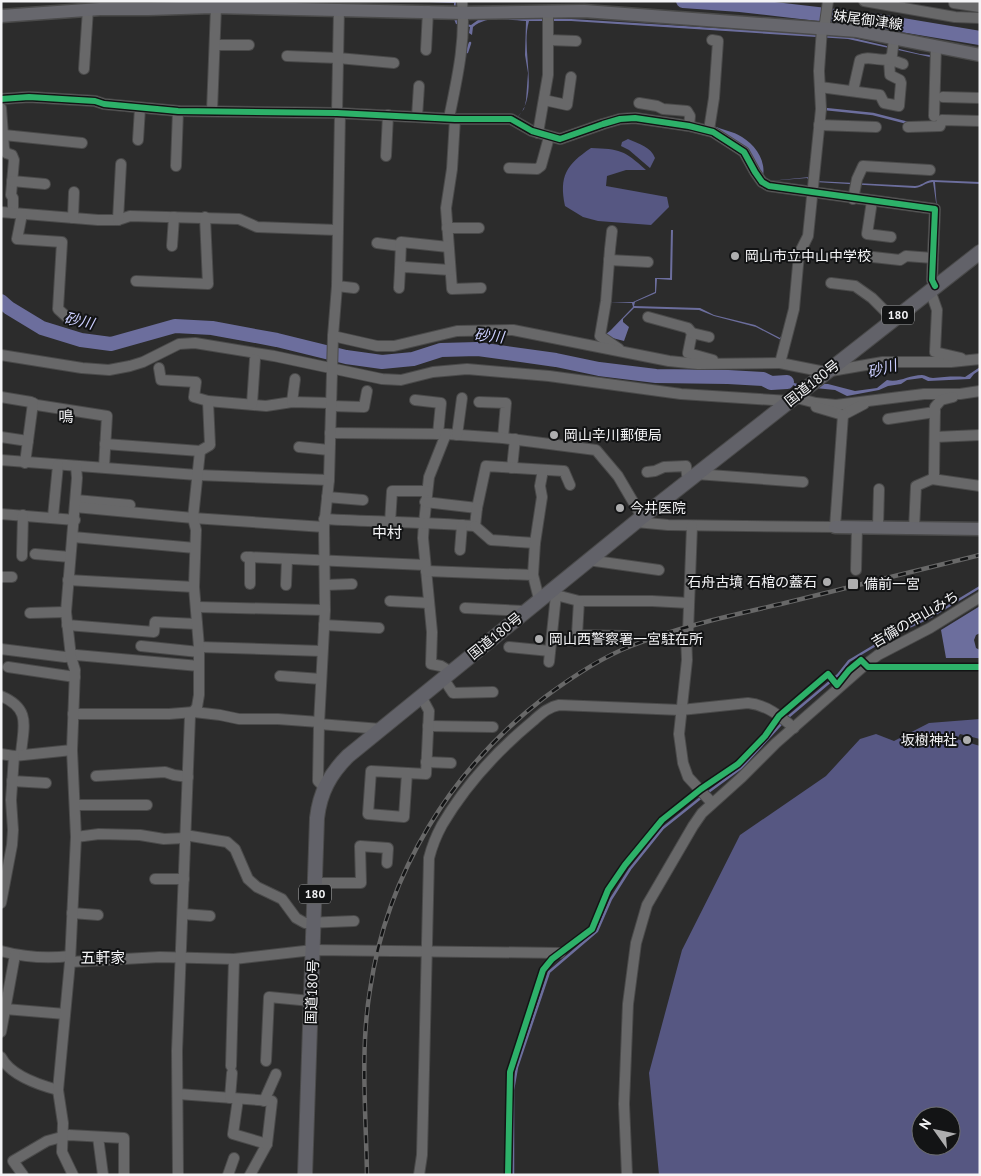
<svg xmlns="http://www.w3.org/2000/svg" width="981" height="1176" viewBox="0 0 981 1176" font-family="'PT Sans','Noto Sans JP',sans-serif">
<rect width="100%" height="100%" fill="#2c2c2c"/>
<g fill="#565782" fill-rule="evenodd">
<path d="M628 139C639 144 651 147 655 158L650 168 629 150 621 146 622 142Z"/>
<path d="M591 148C620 149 624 150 646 170H626L607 176 606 186 667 197 669 207 651 225 598 221 583 217 565 206C559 176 566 165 591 148Z"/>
<path d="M980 719V739L960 734 957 739 980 746V1175H659L649 1073 682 950 740 835 826 776 860 739 876 734 894 741 929 723ZM921 1116H951V1146H921Z"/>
</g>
<g fill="#6c6e9d">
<path d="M405 1H456L455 14 458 22 471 25 478 20 489 17 571 19 845 36 920 54 939 56V59L848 39 571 21H529C520 51 541 95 516 119L524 109 526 100 528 73 525 55 526 21C509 20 487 15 473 27L472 35 469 33 470 27 456 24 454 19V3Z"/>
<path d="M712 125C722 130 733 131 742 137 755 145 766 160 763 176L723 135 719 129 716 131Z"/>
<path d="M810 177V180L815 181 915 186C921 186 925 181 932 180L980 182V184L935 182 937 209 933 182C924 183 923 187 915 188L815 182H811L807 178 769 181Z"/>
<polygon points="671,230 673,230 672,280 657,279 656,293 635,302 634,306 700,308 714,315 755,325 780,338 784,331 781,340 756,327 714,316 699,310 634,308 623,319 623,322 629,327 624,341 605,336 606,334 611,330 633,307 632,303 609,302 633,302 655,292 655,278 670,278"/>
<path d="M980 367V370L974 374 970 379 928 381 922 378 907 380 901 384 888 386 879 390 847 396 835 390 795 386 786 382 773 386 766 385 769 381 782 380 798 384H828L855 391 877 388 887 380C899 383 909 375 922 375 926 375 928 378 933 378 944 377 954 376 965 377Z"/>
<polygon points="980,606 980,633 976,635 974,640 976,648 980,650 980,658 946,658 941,630"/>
</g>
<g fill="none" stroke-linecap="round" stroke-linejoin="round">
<g stroke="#6c6e9d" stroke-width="2.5">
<polyline points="467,52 470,43"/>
<polyline points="825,109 873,114 908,123"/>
<polyline points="787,718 838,675 849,661 894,634 932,616 980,587"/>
<polyline points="707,793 741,768 783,722"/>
<polyline points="513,1175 513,1090 517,1067 549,972 597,931 611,899 630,869 663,828 703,796"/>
</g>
<g stroke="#6c6e9d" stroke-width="14">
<polyline points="683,1 740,5 878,21 980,38"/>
<polyline points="1,301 9,308 42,328 81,340 111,344 175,326 212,328 277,340 346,357 382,362 413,359 441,350 478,349 556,360 599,369 656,376 728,377 763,379 771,383 787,382"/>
</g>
<defs>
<g id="minor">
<polyline points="828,1 825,23 822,28 819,71 821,109 808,236 799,254 794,309 780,363 825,372 883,362 951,362 980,359"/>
<polyline points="864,1 955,17 980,18"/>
<polyline points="954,1 954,3 980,7"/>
<polyline points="548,40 576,41"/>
<polyline points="215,45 249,45"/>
<polyline points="426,50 428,11"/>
<polyline points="287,56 338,58 394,63"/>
<polyline points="84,69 88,9"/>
<polyline points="820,87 880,95 884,103 899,106 901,83 900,80 890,75 889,59 903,64"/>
<path d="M853 91 860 60C869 55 879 62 889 59L892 55 894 39"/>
<polyline points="943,97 980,98"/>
<polyline points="1,99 29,97 95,101 104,104 178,111 337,113 455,119 511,119 532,131 560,139 603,124 620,119 635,118 689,126 713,132 744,152 755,172 762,182 769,186 935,209 932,280 935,286"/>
<polyline points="544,100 567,105 571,77"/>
<polyline points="639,103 657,106 663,109 687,111 690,116 689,126"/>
<polyline points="1,108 4,148 6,153 12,155 14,160 11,195 13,198 13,213"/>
<polyline points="212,111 216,7"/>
<polyline points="337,113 339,9"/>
<polyline points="934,116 936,47"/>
<polyline points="417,117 419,86"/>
<path d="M449 118C457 79 466 41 462 1"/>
<polyline points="455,119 452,169 446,208 452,289 481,288"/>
<polyline points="819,125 876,127"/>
<polyline points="908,127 940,126 942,120 980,121"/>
<polyline points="709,130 714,98 718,41 712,40"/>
<polyline points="538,133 548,75 548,12"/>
<polyline points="4,135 82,143"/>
<polyline points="138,140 140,108"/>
<polyline points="386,156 388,115"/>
<polyline points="176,166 178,111"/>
<polyline points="509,168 537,169 541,166 549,137"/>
<polyline points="12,181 45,184"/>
<polyline points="853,199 857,179 863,166 930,170"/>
<polyline points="872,201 867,234 891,237"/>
<polyline points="1,212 98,220 118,220 130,216 239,219 257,227 337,230"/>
<polyline points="22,214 17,239 62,242 58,309 71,321"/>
<polyline points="73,218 74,192"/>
<polyline points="118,220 121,164"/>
<polyline points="447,228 479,228"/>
<polyline points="612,231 610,249 606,301 600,336 619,349"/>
<polyline points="377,243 400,246"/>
<polyline points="172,246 174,217"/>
<polyline points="873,257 900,260 906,256 933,258"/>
<polyline points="609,260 648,262"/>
<polyline points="400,269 401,242 448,247"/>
<polyline points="136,281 208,284 205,217"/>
<polyline points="831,283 855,286 872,298 893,319"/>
<polyline points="337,286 354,288"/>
<polyline points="399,288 400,269 405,267 450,270"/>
<polyline points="930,290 937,310 935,352 961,358"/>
<polyline points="648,317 688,328 692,333 688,353 713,360"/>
<polyline points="692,333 709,337"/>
<polyline points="333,336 377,346 394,346 457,331 513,330 669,361 698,364 780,363"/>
<polyline points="1,355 82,368 109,370 130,366 143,362 179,344 195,343 274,356 382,379 401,380 433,372 467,369 549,376 681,394 789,401"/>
<polyline points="159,368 161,380 196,382 194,397 208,401 266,406 292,402 331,403"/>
<polyline points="1,397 31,402 37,405 107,416 104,467"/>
<polyline points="793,397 816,403 836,405 924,394 960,394 980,391"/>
<polyline points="415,400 441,403 438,434"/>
<polyline points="292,402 295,379"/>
<polyline points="479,402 506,403 503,438"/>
<polyline points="252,404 255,359"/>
<polyline points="331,406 364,407 367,391"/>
<polyline points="816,407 843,415 864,404"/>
<polyline points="888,419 935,412"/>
<polyline points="330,433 446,434 503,438 596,450 618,476 642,517"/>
<polyline points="446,434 429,477 424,523 423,538 432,632 431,664 441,666 451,672"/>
<polyline points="457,435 462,398"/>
<polyline points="1,437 28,441"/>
<polyline points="935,437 980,435"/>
<polyline points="105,444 200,451"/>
<polyline points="299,447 329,450"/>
<polyline points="1,460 197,475 329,480"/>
<polyline points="25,463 33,403"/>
<polyline points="512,468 515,439"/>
<polyline points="647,472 655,471 664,467 686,466 687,475 691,479"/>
<polyline points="696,474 803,482"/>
<polyline points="932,479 980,486"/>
<polyline points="327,497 363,500"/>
<polyline points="76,500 130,505"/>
<polyline points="425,502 477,508 486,466 564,471 570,485"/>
<polyline points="75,507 193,518 324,527"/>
<polyline points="1,514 75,520"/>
<polyline points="53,517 58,465"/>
<path d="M324 519C375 522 425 522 475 526L477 508"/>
<polyline points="636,522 668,525 835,527 843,415"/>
<polyline points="390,523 392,491 427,491"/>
<polyline points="475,526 491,540 535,543"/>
<polyline points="692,526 688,632 686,635 687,660 679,734 683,763 688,777 712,803"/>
<polyline points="878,527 879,489"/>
<polyline points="914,529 916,486 932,479 934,476 935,407 941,400 953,397"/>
<polyline points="73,537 195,548"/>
<polyline points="460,550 462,525"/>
<polyline points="35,554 70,557"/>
<polyline points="22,556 23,515"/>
<polyline points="246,557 425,565"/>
<polyline points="588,560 659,570"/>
<polyline points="856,570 857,527"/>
<polyline points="426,571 533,575 539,599"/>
<polyline points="533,575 535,543 542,497 540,486 543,470"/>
<polyline points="1,577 12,577"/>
<polyline points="68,580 194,587"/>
<polyline points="250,584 250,557"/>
<polyline points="286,585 287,559"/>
<polyline points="325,585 352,584"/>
<polyline points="556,595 579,601 652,601 689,603"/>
<polyline points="390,601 429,603"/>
<polyline points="579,601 577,635 627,636"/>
<polyline points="196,607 325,610"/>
<polyline points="465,608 524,611"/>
<polyline points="30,613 66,612"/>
<polyline points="67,625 154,632 155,622 197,624"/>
<polyline points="324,625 379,628"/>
<polyline points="141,646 199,652"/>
<polyline points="199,647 322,651"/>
<polyline points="509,647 550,651"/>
<polyline points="1,649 65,657 76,655 199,666"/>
<polyline points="549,662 556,595 552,590"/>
<polyline points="8,667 75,677"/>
<polyline points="280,676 321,679"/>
<polyline points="443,678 453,693 493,692"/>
<path d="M1 696C32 709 23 727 21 754"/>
<polyline points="73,714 169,714 194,712 220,715 239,719 278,719 319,722"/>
<polyline points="319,724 381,729"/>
<polyline points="428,726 493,727"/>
<polyline points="1,754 14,756 72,750"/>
<polyline points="426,762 451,763"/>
<polyline points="407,773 404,817 368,814 371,771 426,774 429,711 421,696"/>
<polyline points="96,776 165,772 174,775 188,777"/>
<polyline points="12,781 46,783"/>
<polyline points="324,787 318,781 319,724 325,610 324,527 329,480 333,336 337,286 340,113"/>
<polyline points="76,805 147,805"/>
<polyline points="185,835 227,842 235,849 248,879 257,887 282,899 296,918 305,923 354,921"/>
<polyline points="76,837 99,834 140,835 164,839 185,838"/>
<polyline points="155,879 184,879"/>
<polyline points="315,883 361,883 360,846 388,848 387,863"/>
<polyline points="1,903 12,845 13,830 11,800 14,756"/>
<polyline points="72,913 98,915"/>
<polyline points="183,914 210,916"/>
<path d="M1 951C24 957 46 959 70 956"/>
<polyline points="70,962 160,957 234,959 313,950 560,953"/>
<polyline points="5,1009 65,1014"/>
<polyline points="1,1032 15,955"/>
<path d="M1 1057C10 1075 39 1085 58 1090"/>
<polyline points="266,1061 269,997 311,1001"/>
<polyline points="231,1066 234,959"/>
<polyline points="178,1094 272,1101 267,1144 250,1175"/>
<polyline points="230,1098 232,1073"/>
<polyline points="238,1099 233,1134 267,1144"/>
<polyline points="264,1101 276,1074"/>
<polyline points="98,1137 103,1175"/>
<polyline points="23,1175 13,1161 47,1141 69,1135 124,1138 124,1175"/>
<polyline points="73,1175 62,1152 63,1123 58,1090 70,962 76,837 72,750 75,670 71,657 66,612 77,478 76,466"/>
<polyline points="178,1175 177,1051 190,716 197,707 199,695 199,647 194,587 196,530 193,518 200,451 210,445 208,401"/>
<polyline points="228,1175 234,1158"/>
<path d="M419 1175 422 1155 429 858C432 846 436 836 442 825 465 786 498 750 533 721 541 714 548 707 559 705L681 710 748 703C767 705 780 716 794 728"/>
<polyline points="627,1175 624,1104 628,1004 636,943 647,905 693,826 702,813 742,777 776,743 865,665 878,655 930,628 980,597"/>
</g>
<g id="major">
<polyline points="1,16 100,9 149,9 213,7 463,13 584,11 857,31 980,55"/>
<polyline points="835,527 980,529"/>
</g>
<path id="highway" d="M305 1175 317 818C320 792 330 774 348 756L642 517 980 252"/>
</defs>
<use href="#minor" stroke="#4a4a4a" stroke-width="12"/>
<use href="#major" stroke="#4a4a4a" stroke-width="15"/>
<use href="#highway" stroke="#4a4a4a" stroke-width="16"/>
<use href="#minor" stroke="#686869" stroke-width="10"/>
<use href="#major" stroke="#67676d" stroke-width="12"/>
<use href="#highway" stroke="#626269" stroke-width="14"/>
<defs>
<path id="rail" d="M367 1175C366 1114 360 1050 370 990 387 873 451 769 545 697 572 677 600 658 631 646 681 626 733 615 785 603 850 587 915 571 980 555"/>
</defs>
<use href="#rail" stroke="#686868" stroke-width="4.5"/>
<use href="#rail" stroke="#131415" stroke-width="2.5" stroke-dasharray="8" stroke-linecap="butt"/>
<defs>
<g id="cycleway">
<polyline points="1,99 29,97 95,101 104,104 178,111 337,113 455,119 511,119 532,131 560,139 603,124 620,119 635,118 689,126 713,132 744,152 755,172 762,182 769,186 935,209 932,280 935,286"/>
<polyline points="508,1175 510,1072 543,970 552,959 592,929 608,890 625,865 662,820 701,789 738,764 765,736 779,716 828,674 837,685 849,670 861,660 868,667 980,667"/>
</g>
</defs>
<use href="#cycleway" stroke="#131415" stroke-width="9"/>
<use href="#cycleway" stroke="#2db169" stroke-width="6"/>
</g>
<g fill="#aeaeaf" stroke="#131415" stroke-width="2">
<circle cx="735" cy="256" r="5"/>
<circle cx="554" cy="435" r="5"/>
<circle cx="620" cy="508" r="5"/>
<circle cx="827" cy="582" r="5"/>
<rect x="847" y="578" width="12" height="12" rx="2.5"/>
<circle cx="539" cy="639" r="5"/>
<circle cx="967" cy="740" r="5"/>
</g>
<g text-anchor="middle" stroke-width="4" stroke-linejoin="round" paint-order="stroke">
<g fill="#131415" stroke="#b0b1b2" stroke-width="1">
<rect x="882" y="305.5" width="32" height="19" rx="4"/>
<rect x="299" y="884.5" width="32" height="19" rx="4"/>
</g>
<g font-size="12" font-weight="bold" fill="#f4f4f6">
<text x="898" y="319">180</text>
<text x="315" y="898">180</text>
</g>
<g font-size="14" fill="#f4f4f6" stroke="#131415">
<text transform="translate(868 20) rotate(8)" y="5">妹尾御津線</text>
<text transform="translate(812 383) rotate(-38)" y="5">国道180号</text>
<text transform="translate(915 619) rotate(-30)" y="5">吉備の中山みち</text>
<text transform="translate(495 636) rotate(-39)" y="5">国道180号</text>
<text transform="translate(312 992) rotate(-88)" y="5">国道180号</text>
</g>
<g font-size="14" fill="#f4f4f6" stroke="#131415" text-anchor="start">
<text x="745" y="261">岡山市立中山中学校</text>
<text x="564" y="440">岡山辛川郵便局</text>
<text x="630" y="513">今井医院</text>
<text x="817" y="587" text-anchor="end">石舟古墳 石棺の蓋石</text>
<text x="864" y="589">備前一宮</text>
<text x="549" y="644">岡山西警察署一宮駐在所</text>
<text x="957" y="745" text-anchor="end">坂樹神社</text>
</g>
<g font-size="15" font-style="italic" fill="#cccfff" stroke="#131415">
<text transform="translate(79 321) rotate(13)" y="5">砂川</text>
<text transform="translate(489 336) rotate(6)" y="5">砂川</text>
<text transform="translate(882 369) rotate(-15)" y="5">砂川</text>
</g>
<g font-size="15" fill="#f4f4f6" stroke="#131415">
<text x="66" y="422">鳴</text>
<text x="387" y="538">中村</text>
<text x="103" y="963">五軒家</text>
</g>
</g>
<rect width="981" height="1176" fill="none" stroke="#f4f4f6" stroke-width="5"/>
<g transform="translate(936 1131) rotate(303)"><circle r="24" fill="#131415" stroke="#6d6e6f"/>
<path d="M0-4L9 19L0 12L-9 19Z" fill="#aeaeaf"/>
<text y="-8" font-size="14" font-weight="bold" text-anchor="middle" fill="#f4f4f6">N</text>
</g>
</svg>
